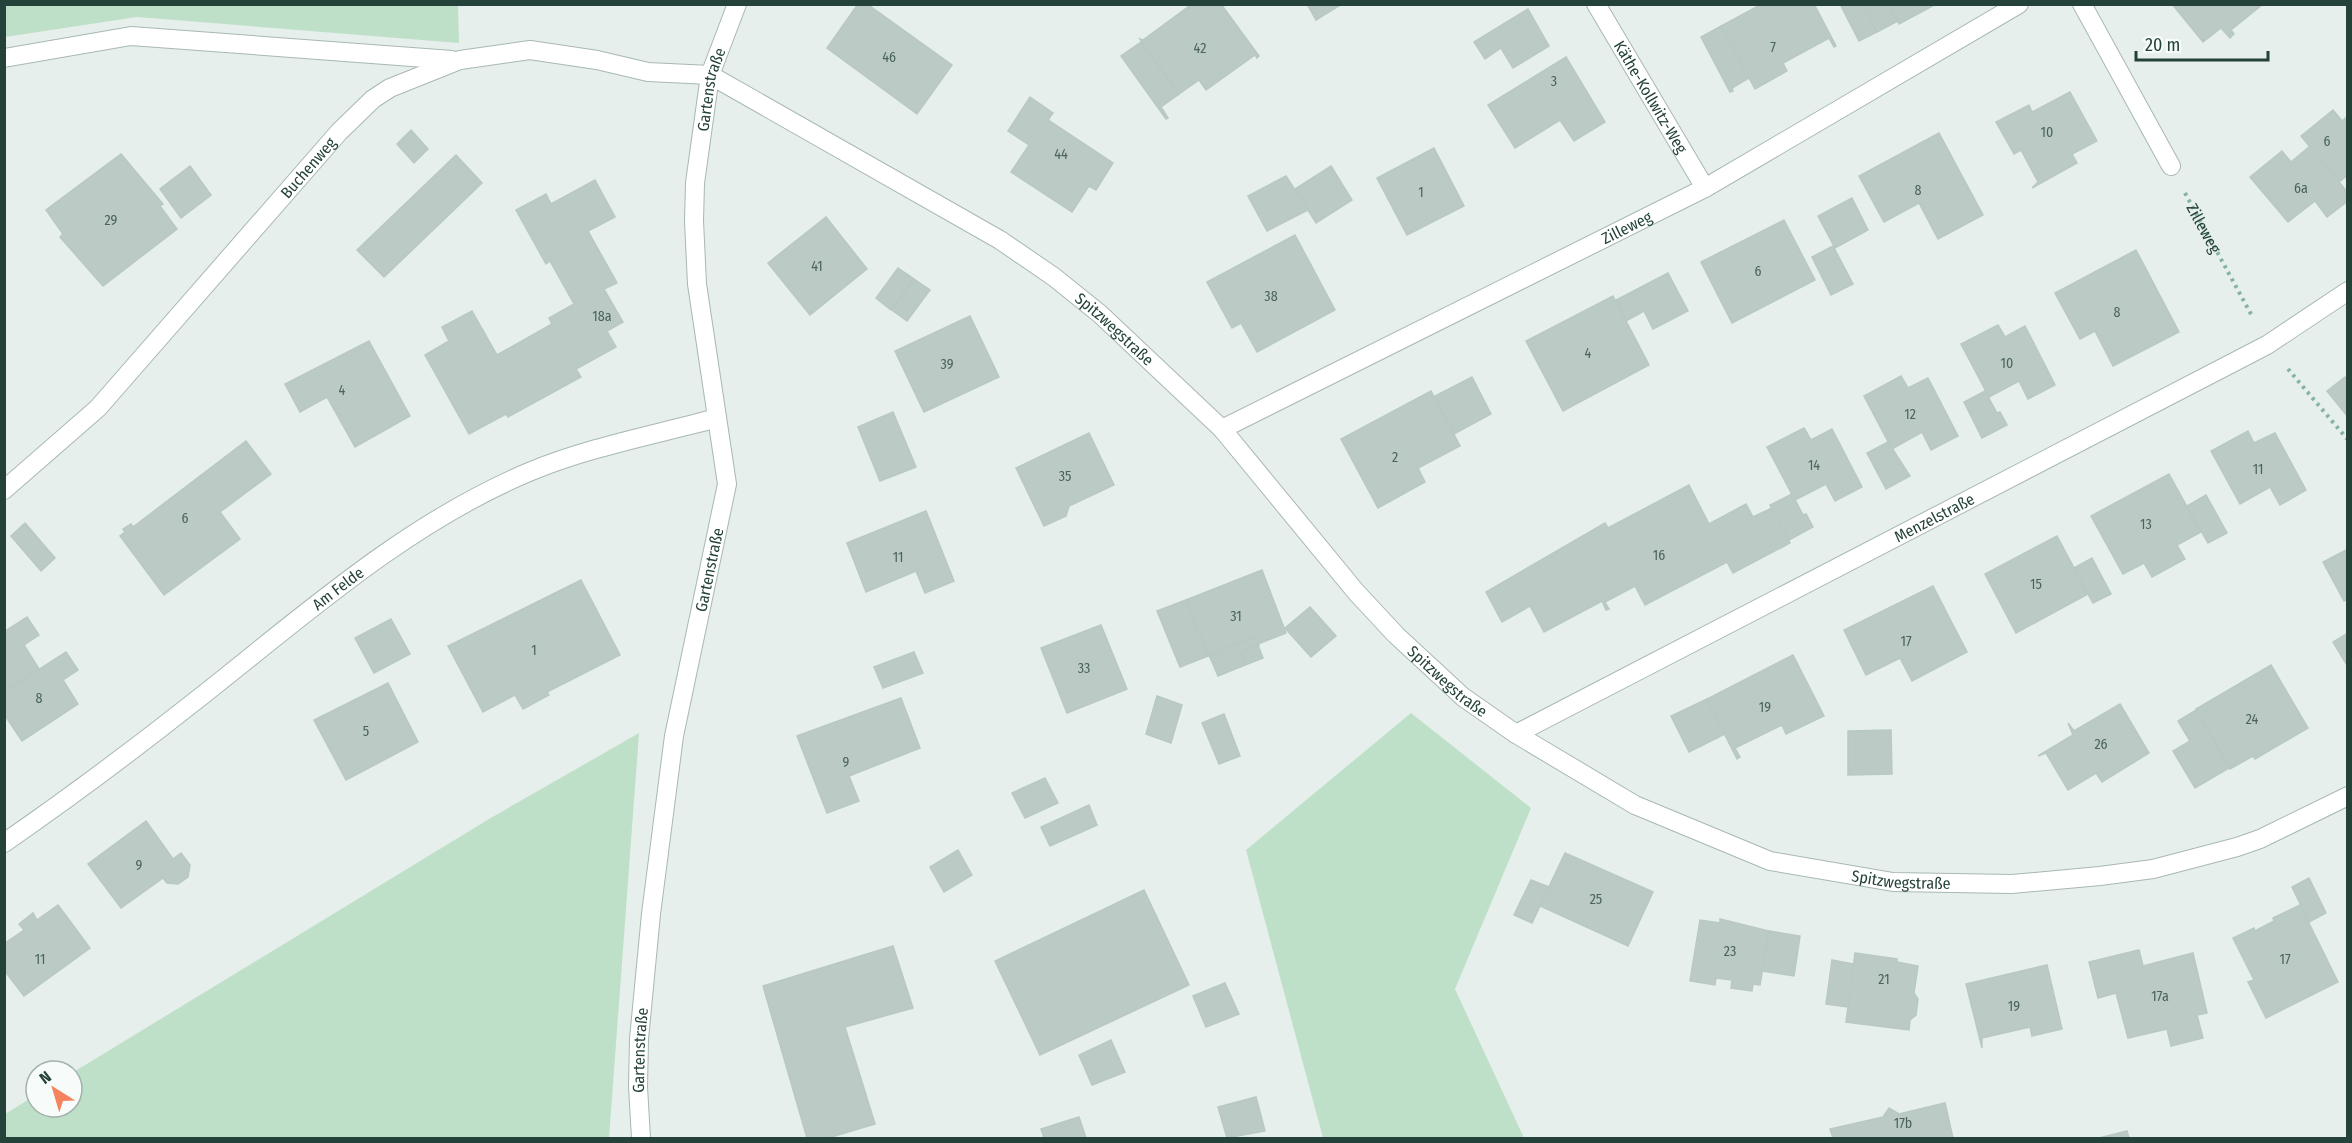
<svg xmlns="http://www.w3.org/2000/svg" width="2352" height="1143" viewBox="0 0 2352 1143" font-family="'Fira Sans Condensed',sans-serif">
<rect width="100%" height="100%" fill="#e6efeb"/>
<g fill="#bfe0c8">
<polygon points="458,5 459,43 137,17 5,37 5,5"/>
<polygon points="1411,713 1531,808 1455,989 1524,1138 1323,1138 1246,850"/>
<polygon points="639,733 609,1138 5,1138 5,1114 36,1095 36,1107 72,1107 72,1073 489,819"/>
</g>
<g fill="#bbcac4" stroke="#b8c9c2" stroke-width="1.5">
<polygon points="858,4 867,4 952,65 917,114 827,48"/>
<polygon points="1192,4 1221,4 1259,56 1257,58 1255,55 1206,90 1199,80 1179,94 1140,39 1143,40"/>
<polygon points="1307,4 1342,4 1316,20"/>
<polygon points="1762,4 1814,4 1836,46 1834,47 1829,38 1783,63 1787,71 1755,89 1721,26"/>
<polygon points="1840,4 1863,4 1877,32 1859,41"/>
<polygon points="1863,4 1889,4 1898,21 1877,32"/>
<polygon points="1889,4 1936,4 1899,24"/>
<polygon points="2172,4 2263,4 2231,30 2234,34 2230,38 2221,28 2203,42"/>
<polygon points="1528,9 1549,46 1513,68 1501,48 1485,59 1474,42"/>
<polygon points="1721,26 1749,78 1732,88 1733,91 1730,92 1701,37"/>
<polygon points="1141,42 1179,94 1161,107 1168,118 1166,119 1121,56"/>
<polygon points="1566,57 1605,122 1574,141 1560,120 1515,148 1488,105"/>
<polygon points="2070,92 2097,141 2072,154 2077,163 2032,188 2038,182 2021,150 2014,154 1996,122 2029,105 2032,112"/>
<polygon points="1030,97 1053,113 1048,120 1113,163 1096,190 1089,186 1072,212 1011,172 1029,145 1008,131"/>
<polygon points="2333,110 2342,121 2348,116 2348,175 2339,182 2301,136"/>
<polygon points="411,130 428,149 414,163 397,144"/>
<polygon points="1939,133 1983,215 1938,239 1919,203 1884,222 1859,176"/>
<polygon points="2310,146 2348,193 2348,201 2327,217 2315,201 2288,222 2250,177 2282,151 2291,162"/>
<polygon points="1434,148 1464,206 1407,235 1377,178"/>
<polygon points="121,154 163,204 160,206 177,229 103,286 60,237 63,234 46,210"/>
<polygon points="456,155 482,183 384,277 357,250"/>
<polygon points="190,166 211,195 181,218 160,189"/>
<polygon points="1331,166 1352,200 1316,223 1295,189"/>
<polygon points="1286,176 1308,210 1267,231 1248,196"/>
<polygon points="595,180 615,217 588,231 617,283 604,289 623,322 607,331 616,347 576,369 581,377 508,417 506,414 469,434 425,355 449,341 442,327 472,311 497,355 552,324 549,318 574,304 550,261 546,264 516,210 546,194 551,204"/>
<polygon points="1852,198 1868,230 1835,248 1818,216"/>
<polygon points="826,217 867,269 810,315 768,263"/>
<polygon points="1784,220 1815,280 1732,323 1701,262"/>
<polygon points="1295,235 1335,310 1257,352 1241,323 1232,328 1207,282"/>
<polygon points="1833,246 1853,284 1831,295 1812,257"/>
<polygon points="2136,250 2179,332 2113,366 2095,331 2080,339 2055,293"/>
<polygon points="898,268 914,279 891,310 876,298"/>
<polygon points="1668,273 1688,311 1653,329 1644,311 1626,321 1616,300"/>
<polygon points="914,279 930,290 907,321 892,310"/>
<polygon points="1613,296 1649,365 1563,411 1526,341"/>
<polygon points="970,316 999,377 924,412 895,351"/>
<polygon points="1998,325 2005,337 2025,326 2055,385 2028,399 2019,381 1989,397 1961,344"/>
<polygon points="369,341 410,416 355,447 327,397 300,412 285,384"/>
<polygon points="1901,376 1908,388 1928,378 1958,436 1931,450 1922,432 1892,449 1864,396"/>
<polygon points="1472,377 1491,414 1454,434 1435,396"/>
<polygon points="2345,377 2348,380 2348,417 2327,391"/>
<polygon points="1431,391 1460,446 1418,468 1425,482 1378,508 1341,439"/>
<polygon points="1985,391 1997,413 2000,412 2007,425 1982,438 1964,402"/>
<polygon points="893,412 916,467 880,481 858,427"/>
<polygon points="1804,428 1811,440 1832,429 1862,487 1835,501 1826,484 1795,500 1767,447"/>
<polygon points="2248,431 2254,443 2275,433 2306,490 2280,505 2270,487 2240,504 2211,451"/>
<polygon points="1089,433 1114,485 1069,506 1066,516 1044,526 1016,468"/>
<polygon points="246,441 271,474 220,512 240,539 164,595 120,536 125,532 123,529 131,524 133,527"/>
<polygon points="1888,442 1910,476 1886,489 1867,453"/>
<polygon points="2169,474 2201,532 2177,545 2185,559 2152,577 2144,563 2123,574 2091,516"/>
<polygon points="1689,485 1709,524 1746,504 1753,517 1772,508 1790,543 1733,573 1727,562 1645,605 1635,586 1605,602 1609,609 1606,610 1602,601 1544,632 1530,606 1502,622 1486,592 1605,523 1608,528"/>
<polygon points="1792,494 1803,515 1806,514 1813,527 1789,540 1770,505"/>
<polygon points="2206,495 2227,533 2208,543 2187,506"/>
<polygon points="926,511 954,581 925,593 916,571 866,592 847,543"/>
<polygon points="25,523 55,558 41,571 11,536"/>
<polygon points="2057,536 2088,594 2016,633 1985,574"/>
<polygon points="2348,549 2348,599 2344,601 2323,562"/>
<polygon points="2092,558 2111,594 2093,603 2074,568"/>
<polygon points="1262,570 1286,633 1258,644 1255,637 1208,656 1186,600"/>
<polygon points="581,580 620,655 547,692 549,695 523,709 515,695 483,712 448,646"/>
<polygon points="1933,586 1967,652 1912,681 1900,658 1866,675 1844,630"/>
<polygon points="1186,600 1208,656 1180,667 1157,611"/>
<polygon points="1310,607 1336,636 1311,657 1285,628"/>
<polygon points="27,617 39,635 24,645 39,669 4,692 4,632"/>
<polygon points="391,619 410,654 374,673 355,638"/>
<polygon points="1101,625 1127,689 1067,713 1041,648"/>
<polygon points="2348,633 2348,667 2333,642"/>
<polygon points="1255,637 1259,645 1241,652 1245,665 1218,676 1209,655"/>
<polygon points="1258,645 1263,658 1245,665 1241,652"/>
<polygon points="66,652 78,670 63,680 78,704 22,741 4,714 4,692"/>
<polygon points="914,652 923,673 883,688 874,667"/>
<polygon points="1793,655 1824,716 1786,734 1782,725 1735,748 1740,757 1737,759 1707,699"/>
<polygon points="2271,665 2308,728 2255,759 2253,756 2230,769 2196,709"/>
<polygon points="388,683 418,742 346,780 314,720"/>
<polygon points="1157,696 1182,705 1171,743 1146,734"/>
<polygon points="901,698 920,748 849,776 859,801 827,813 797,736"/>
<polygon points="1707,699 1725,734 1689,752 1671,716"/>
<polygon points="2120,704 2149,753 2102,782 2096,773 2068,790 2046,753 2038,756 2073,735 2068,723 2074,731"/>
<polygon points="2196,710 2229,768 2195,788 2173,751 2190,741 2178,721"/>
<polygon points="1224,714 1240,756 1219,764 1202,723"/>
<polygon points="1891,730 1892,774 1848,775 1848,731"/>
<polygon points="1045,778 1058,803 1025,818 1012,793"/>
<polygon points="1089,805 1097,825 1050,846 1041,827"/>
<polygon points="146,821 173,859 181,853 190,865 188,877 178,884 167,883 163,878 121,908 88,864"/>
<polygon points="958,850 972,875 944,892 930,867"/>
<polygon points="1565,853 1653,892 1628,946 1540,906"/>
<polygon points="2309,878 2326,913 2309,922 2292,887"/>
<polygon points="1531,880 1549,887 1532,923 1514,915"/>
<polygon points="1144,890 1189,985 1040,1055 995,961"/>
<polygon points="58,905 90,948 24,996 4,970 4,944 24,930 19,924 33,913 37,920"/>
<polygon points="2300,905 2338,982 2266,1018 2248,982 2254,980 2233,938 2254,928 2255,931 2274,921 2273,918"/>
<polygon points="1720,919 1769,931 1760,985 1753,984 1752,991 1731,988 1732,980 1716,978 1715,985 1690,981 1700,920 1720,923"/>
<polygon points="1769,931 1800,936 1794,976 1762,971"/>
<polygon points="893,946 913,1008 845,1027 875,1124 828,1138 807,1138 763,986"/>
<polygon points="2139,950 2143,966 2193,953 2207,1013 2197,1015 2203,1038 2171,1046 2167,1029 2128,1038 2116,993 2098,998 2089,962"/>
<polygon points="1855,953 1897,959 1897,962 1918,966 1914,993 1918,999 1916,1015 1910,1020 1909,1030 1846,1022"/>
<polygon points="1832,960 1854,964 1848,1007 1826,1004"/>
<polygon points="2047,965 2062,1029 2032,1036 2030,1027 1982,1038 1982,1048 1966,984"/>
<polygon points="1225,983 1239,1014 1206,1027 1193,996"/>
<polygon points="1111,1040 1125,1072 1092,1085 1079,1055"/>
<polygon points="1256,1097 1265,1131 1227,1138 1218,1107"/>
<polygon points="1945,1103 1953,1138 1833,1138 1830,1129 1883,1117 1889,1108 1899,1114"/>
<polygon points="1079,1117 1086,1138 1044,1138 1041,1129"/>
<polygon points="2127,1131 2129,1138 2099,1138"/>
</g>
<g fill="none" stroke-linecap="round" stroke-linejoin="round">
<defs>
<g id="minor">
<path id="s2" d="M1596 4 1705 188"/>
<polyline points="2082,4 2171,166"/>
<polyline points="4,58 131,36 452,60"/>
<path id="s3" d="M1222 429 1705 188 2019 4"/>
<path id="s4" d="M4 490 98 408 339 132 373 99 390 88 460 60 530 50 597 60 648 72 710 75 1000 240 1054 277 1100 314 1222 429 1356 592 1396 635 1463 697 1516 734 1635 805 1770 861 1893 882 2012 884 2100 876 2153 869 2237 847 2260 839 2348 796"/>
<path id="s5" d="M1516 734 2267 345 2348 291"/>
<path id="s6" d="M4 843C69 798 132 751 194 702 300 619 403 525 529 472 589 447 654 435 717 418"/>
<path id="s7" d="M641 1138 638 1087 639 1039 651 914 674 736 727 484 697 284 694 221 695 183 710 75 737 4"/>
</g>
</defs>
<use href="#minor" stroke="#a8b8b2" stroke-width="20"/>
<g stroke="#86b3a5" stroke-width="4" stroke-dasharray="3 4.5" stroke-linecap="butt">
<path id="s1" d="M2185 193 2252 316"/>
<polyline points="2288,369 2348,440"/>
</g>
<use href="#minor" stroke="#fff" stroke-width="18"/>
</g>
<g text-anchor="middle" stroke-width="5" stroke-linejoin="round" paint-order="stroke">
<g font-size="14" fill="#4a645c">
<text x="1773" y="52">7</text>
<text x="1200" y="53">42</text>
<text x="889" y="62">46</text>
<text x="1554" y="86">3</text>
<text x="2047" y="137">10</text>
<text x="2327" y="146">6</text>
<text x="1061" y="159">44</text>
<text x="2301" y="193">6a</text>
<text x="1918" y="195">8</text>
<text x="1421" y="197">1</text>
<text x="111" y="225">29</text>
<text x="817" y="271">41</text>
<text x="1758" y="276">6</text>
<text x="1271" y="301">38</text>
<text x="2117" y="317">8</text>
<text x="602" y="321">18a</text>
<text x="1588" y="358">4</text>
<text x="2007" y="368">10</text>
<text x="947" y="369">39</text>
<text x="342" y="395">4</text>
<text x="1910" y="419">12</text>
<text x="1395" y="462">2</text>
<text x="1814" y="470">14</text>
<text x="2258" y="474">11</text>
<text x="1065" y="481">35</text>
<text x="185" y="523">6</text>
<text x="2146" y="529">13</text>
<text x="1659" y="560">16</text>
<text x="898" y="562">11</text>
<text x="2036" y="589">15</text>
<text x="1236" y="621">31</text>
<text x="1906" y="646">17</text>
<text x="534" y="655">1</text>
<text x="1084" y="673">33</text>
<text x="39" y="703">8</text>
<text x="1765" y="712">19</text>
<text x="2252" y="724">24</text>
<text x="366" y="736">5</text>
<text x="2101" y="749">26</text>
<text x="846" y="767">9</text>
<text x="139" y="870">9</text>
<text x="1596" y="904">25</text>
<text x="1730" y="956">23</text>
<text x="40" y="964">11</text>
<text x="2285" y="964">17</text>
<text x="1884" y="984">21</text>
<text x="2160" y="1001">17a</text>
<text x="2014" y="1011">19</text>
<text x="1903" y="1128">17b</text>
</g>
<g font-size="16" fill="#24423a" stroke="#f7fbf9">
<text dy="6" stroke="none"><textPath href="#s7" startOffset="1060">Gartenstraße</textPath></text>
<text dy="6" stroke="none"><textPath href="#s2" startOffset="108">Käthe-Kollwitz-Weg</textPath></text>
<text dy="6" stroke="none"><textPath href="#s4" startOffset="444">Buchenweg</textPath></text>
<text dy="6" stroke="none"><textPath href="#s3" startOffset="452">Zilleweg</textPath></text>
<text dy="6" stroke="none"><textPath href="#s1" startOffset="40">Zilleweg</textPath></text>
<text dy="6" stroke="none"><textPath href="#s4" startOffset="1366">Spitzwegstraße</textPath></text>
<text dy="6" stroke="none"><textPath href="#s5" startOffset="471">Menzelstraße</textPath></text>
<text dy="6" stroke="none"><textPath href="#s7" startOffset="574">Gartenstraße</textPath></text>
<text dy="6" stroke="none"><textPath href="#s6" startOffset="420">Am Felde</textPath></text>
<text dy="6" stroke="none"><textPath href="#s4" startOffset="1852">Spitzwegstraße</textPath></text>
<text dy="6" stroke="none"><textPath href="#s4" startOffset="2356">Spitzwegstraße</textPath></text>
<text dy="6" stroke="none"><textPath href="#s7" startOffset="88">Gartenstraße</textPath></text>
</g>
</g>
<rect width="2352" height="1143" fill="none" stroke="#24423a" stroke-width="12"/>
<g transform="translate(54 1089) rotate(323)"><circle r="28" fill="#f7fbf9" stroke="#a3b1ad" stroke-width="1.5"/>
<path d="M0-4.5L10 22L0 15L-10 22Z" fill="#f4845f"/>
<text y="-9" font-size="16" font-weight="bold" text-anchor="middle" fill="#24423a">N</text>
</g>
<path d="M2136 51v9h132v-9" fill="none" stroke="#24423a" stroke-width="3"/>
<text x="2145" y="51" font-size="18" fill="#24423a" stroke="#f7fbf9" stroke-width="4.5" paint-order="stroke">20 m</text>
</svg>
